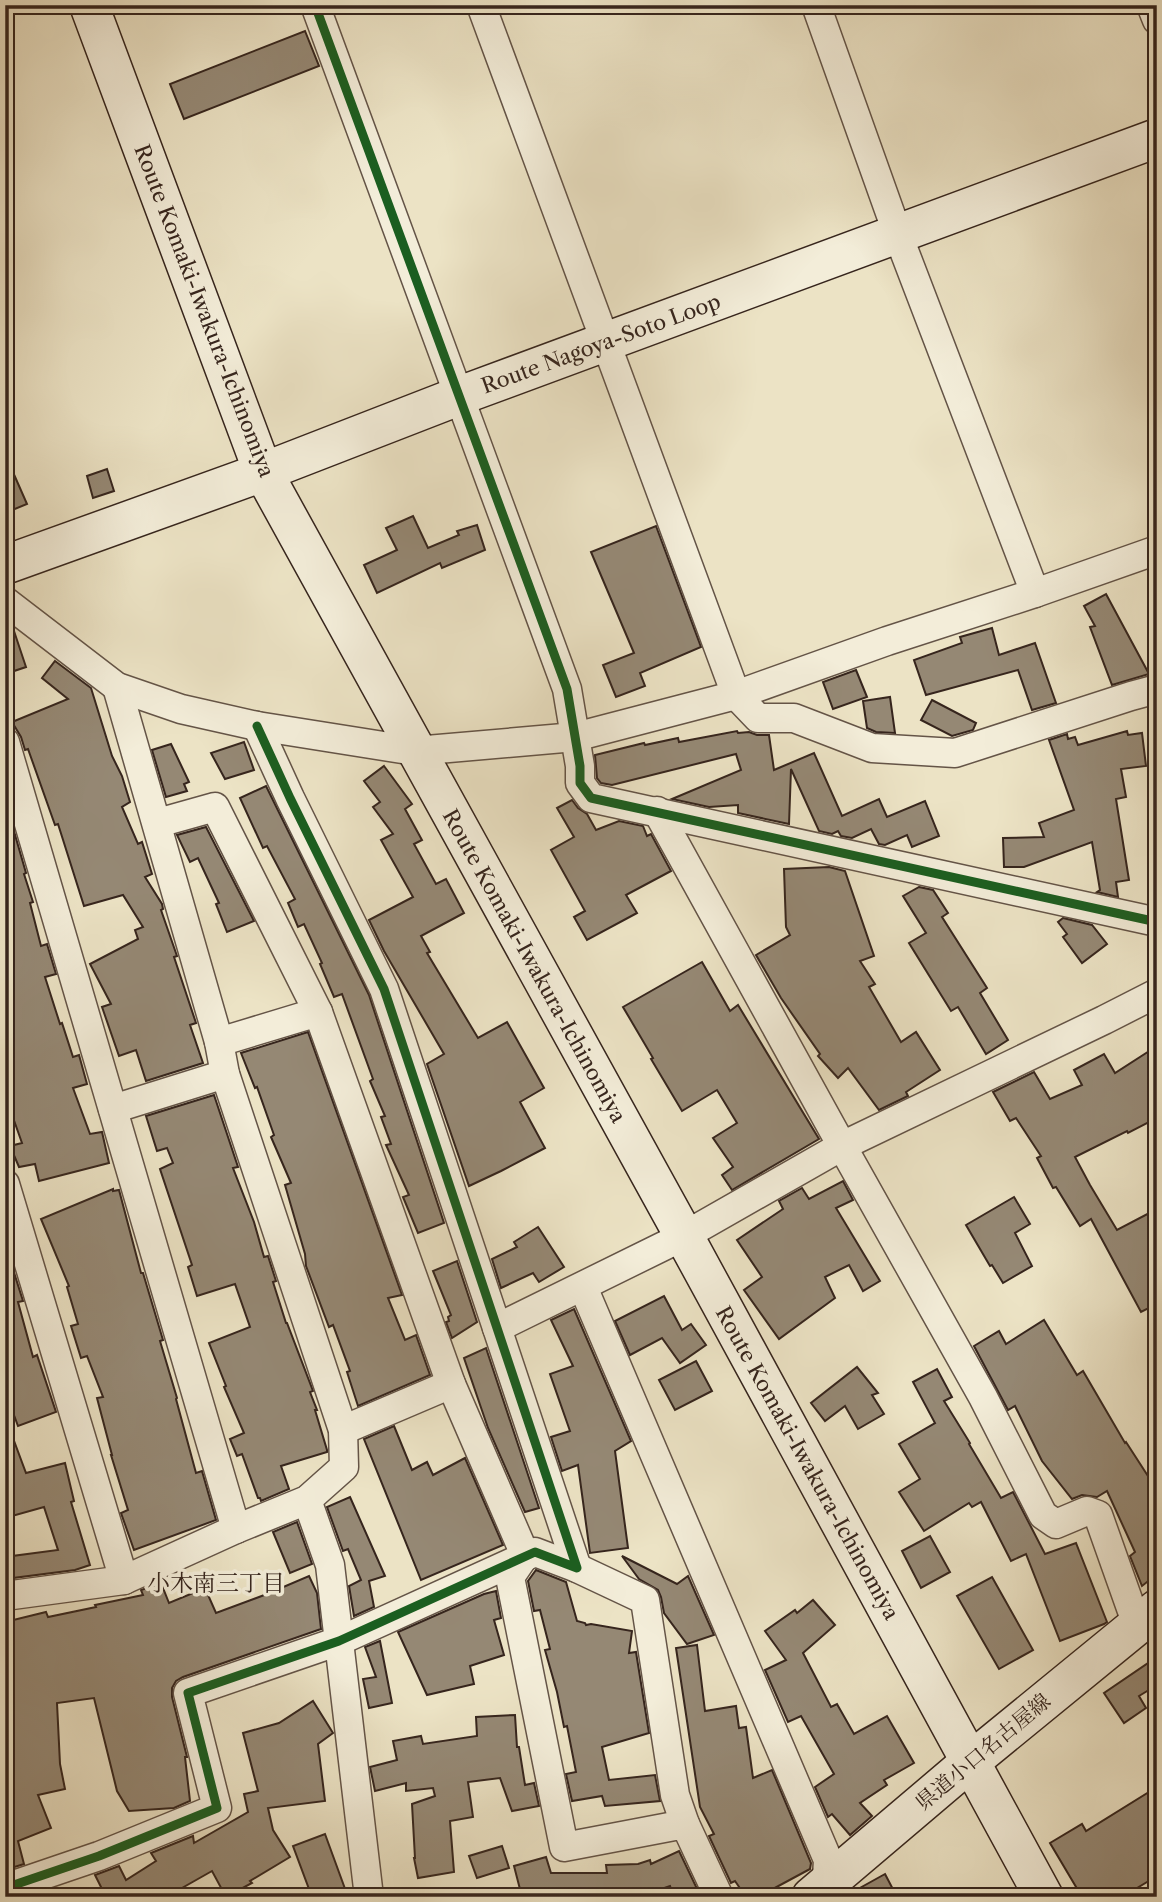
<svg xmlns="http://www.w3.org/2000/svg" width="1162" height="1902" viewBox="0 0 1162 1902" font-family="'Libre Caslon Text','Noto Serif JP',serif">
<rect width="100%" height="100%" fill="#ece3c5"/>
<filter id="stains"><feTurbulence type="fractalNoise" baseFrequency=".00286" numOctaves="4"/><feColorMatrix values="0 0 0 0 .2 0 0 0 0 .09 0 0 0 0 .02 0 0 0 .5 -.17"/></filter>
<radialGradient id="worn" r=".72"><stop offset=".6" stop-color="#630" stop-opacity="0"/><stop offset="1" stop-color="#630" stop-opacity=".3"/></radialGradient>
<g fill="#958874" stroke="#36251d" stroke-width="2">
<polygon points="305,31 319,66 184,119 170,84"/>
<polygon points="5,454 27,504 5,513"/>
<polygon points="107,469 114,491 93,498 87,476"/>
<polygon points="413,516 428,548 459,535 457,531 477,525 485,550 442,568 440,563 377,593 364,565 397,550 386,528"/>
<polygon points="656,526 701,647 640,673 645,686 616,697 603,665 634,653 591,552"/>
<polygon points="1106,594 1149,674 1112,685 1090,627 1095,626 1084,606"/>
<polygon points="5,622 13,628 26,667 5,674"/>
<polygon points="992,628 999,655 1035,643 1056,703 1032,710 1018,670 926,695 914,660 962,643 960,637"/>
<polygon points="55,661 91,688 112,756 122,776 130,802 122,807 138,844 142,842 152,874 145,877 162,904 163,909 161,910 177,956 174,957 196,1023 190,1025 203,1063 146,1081 136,1050 119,1056 102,1007 111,1004 90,964 138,939 135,930 143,927 123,895 84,906 58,824 55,825 28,749 25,750 21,737 12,722 68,699 42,678"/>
<polygon points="856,670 867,697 833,709 823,682"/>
<polygon points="890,697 895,733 876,732 867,728 863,701"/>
<polygon points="932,700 976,723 973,730 952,736 921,720"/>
<polygon points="737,731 738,733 749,732 757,735 769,735 774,770 814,753 842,816 879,799 887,817 925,801 939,836 912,847 907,835 885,845 879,844 871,829 852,838 841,836 838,831 832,834 819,831 791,769 789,824 738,813 738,805 709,807 672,799 741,770 736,754 612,785 601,783 597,778 595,755 644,743 645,745 678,738 679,742"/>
<polygon points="1127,731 1128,735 1142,733 1146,766 1121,769 1126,797 1116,799 1129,880 1116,882 1118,897 1097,892 1100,890 1092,842 1024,867 1004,867 1003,838 1044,837 1039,823 1074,810 1049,740 1067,734 1068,739 1075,737 1078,745"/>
<polygon points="244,742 254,770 225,779 211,753"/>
<polygon points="171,744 189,782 184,784 187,791 166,797 152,750"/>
<polygon points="384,766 412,804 405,809 422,840 414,844 436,884 446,879 464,913 421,936 430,952 427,953 478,1038 507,1022 544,1088 520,1102 545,1148 501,1171 469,1186 427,1064 444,1054 384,951 369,920 413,897 381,840 393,834 373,807 380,802 364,781"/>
<polygon points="266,786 369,995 444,1223 418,1233 403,1197 409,1195 386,1145 391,1144 381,1117 385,1116 370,1081 373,1079 342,994 334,997 320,964 322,963 304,924 298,927 288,903 295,899 267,846 263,848 240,798"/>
<polygon points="572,800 578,808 587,814 596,830 619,821 643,826 647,836 651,834 671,871 626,895 637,913 587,940 574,917 585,911 551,850 574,837 557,808"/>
<polygon points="5,807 7,807 26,873 24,874 33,902 30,903 41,946 47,944 56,974 45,977 60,1024 62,1023 73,1057 79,1055 87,1084 73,1088 90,1134 102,1132 109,1163 39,1181 35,1164 19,1167 10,1146 22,1143 5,1095"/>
<polygon points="206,827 254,921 227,932 216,904 219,903 198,858 190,862 177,835"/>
<polygon points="829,867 845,871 874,956 860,961 875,984 869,987 901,1042 916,1032 940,1070 906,1092 908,1096 879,1110 848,1068 838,1078 818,1056 820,1054 781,998 756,955 790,935 786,927 784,869"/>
<polygon points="919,887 933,890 948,913 942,917 987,988 980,993 1008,1040 986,1054 958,1007 951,1011 909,943 926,933 903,896"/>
<polygon points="1063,918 1092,925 1107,944 1082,963 1063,937 1067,934 1058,922"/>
<polygon points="702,962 730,1011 738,1005 819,1139 732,1190 722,1175 733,1167 713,1138 737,1123 717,1090 682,1111 651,1059 653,1058 623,1007"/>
<polygon points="308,1032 402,1295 388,1298 405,1340 416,1335 430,1375 358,1406 347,1372 350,1371 333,1325 329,1327 306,1266 305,1254 285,1185 291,1183 271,1137 274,1135 257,1087 255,1088 241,1053"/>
<polygon points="1157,1046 1157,1118 1128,1133 1127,1131 1075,1157 1090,1185 1117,1230 1157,1209 1157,1304 1141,1312 1091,1219 1080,1226 1056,1187 1053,1188 1037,1158 1041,1156 1016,1118 1010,1121 993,1092 1034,1072 1050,1099 1082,1085 1074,1070 1104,1054 1115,1073"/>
<polygon points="214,1095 238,1167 233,1168 254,1222 264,1257 268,1256 276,1281 273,1282 286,1323 287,1323 313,1391 310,1392 317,1410 315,1410 327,1450 327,1452 281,1466 289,1489 261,1501 260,1498 258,1498 242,1454 237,1456 230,1439 244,1433 224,1387 226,1386 209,1343 250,1327 235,1284 197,1296 188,1267 192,1265 160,1169 173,1163 167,1148 157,1151 146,1116"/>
<polygon points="843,1181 853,1200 836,1208 880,1281 863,1291 849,1265 825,1277 835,1298 779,1339 744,1290 762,1277 737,1240 783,1209 779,1201 802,1188 809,1199"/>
<polygon points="113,1189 113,1191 119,1190 141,1273 143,1273 163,1340 160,1341 177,1398 176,1399 196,1473 202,1471 216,1520 134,1550 121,1513 128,1510 111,1455 112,1455 97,1398 103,1397 87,1356 81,1358 71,1326 78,1324 67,1287 69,1286 41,1219"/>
<polygon points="1014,1197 1030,1224 1015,1233 1032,1266 1003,1283 992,1265 990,1266 966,1225"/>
<polygon points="538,1227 564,1267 539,1282 533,1273 501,1288 492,1259 517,1247 514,1242"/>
<polygon points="5,1244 23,1301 18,1302 33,1357 37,1355 56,1412 18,1426 8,1399 12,1397 5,1379"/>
<polygon points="457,1261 477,1322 452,1338 446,1322 449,1321 448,1317 451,1315 433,1271"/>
<polygon points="664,1296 682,1330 691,1324 706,1345 680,1363 662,1338 630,1355 615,1321"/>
<polygon points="574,1309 631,1441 615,1451 628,1548 590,1553 578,1465 562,1471 551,1437 570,1431 550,1374 573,1366 551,1320"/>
<polygon points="1044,1320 1077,1375 1083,1371 1125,1443 1126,1442 1157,1490 1157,1574 1142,1586 1130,1556 1135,1552 1107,1491 1097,1497 1082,1495 1072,1499 1042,1461 1015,1406 1008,1410 974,1346 999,1331 1006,1344"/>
<polygon points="486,1348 539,1508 525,1512 488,1428 464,1358"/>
<polygon points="696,1361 712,1391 675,1410 659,1380"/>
<polygon points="857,1367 878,1393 872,1395 884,1414 858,1429 845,1406 825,1421 811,1403"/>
<polygon points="937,1369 952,1397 944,1401 970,1443 969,1444 1001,1498 1013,1492 1045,1554 1076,1543 1107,1622 1104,1624 1060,1641 1026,1554 1011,1561 981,1502 972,1507 969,1503 924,1531 899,1492 920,1479 899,1444 935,1423 913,1382"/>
<polygon points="5,1422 7,1422 26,1473 65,1463 74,1501 71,1502 90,1565 75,1570 5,1579 5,1557 58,1550 44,1507 5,1518"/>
<polygon points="394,1426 412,1470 427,1462 433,1475 465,1458 503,1545 421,1580 364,1439"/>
<polygon points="350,1497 385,1576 369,1581 374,1607 354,1616 349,1586 361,1580 348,1549 343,1551 327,1507"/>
<polygon points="297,1522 312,1564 290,1573 273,1532"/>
<polygon points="930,1536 950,1572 921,1588 902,1551"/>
<polygon points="622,1556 677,1584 688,1576 714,1635 687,1644 664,1613 661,1597 658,1590 639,1579"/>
<polygon points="536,1570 566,1582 577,1621 585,1623 586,1625 591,1624 632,1631 629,1653 636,1652 649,1733 602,1747 609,1780 655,1775 660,1801 605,1806 602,1796 572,1801 566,1774 576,1772 567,1726 564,1727 557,1692 545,1650 550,1649 540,1610 534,1611 528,1581"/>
<polygon points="309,1576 317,1593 321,1629 183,1677 176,1681 172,1688 172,1697 187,1757 185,1757 190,1801 174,1808 129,1811 117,1791 94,1698 57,1703 60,1764 65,1789 38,1795 51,1828 18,1841 24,1864 5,1870 5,1622 46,1612 48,1617 96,1607 95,1605 143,1595 141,1590 161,1583 169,1603 205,1588 216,1613 267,1594"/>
<polygon points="992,1577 1033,1650 999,1669 957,1596"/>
<polygon points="496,1591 501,1618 494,1620 504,1655 470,1666 474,1684 427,1695 398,1632 484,1594"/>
<polygon points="813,1600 835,1625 803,1653 831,1707 837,1704 854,1734 887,1716 914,1763 884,1780 887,1785 860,1803 872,1816 850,1835 832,1814 828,1817 815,1787 834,1774 801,1716 788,1722 765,1670 786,1660 765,1631 795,1610 797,1613"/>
<polygon points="380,1641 392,1703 369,1708 363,1679 376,1677 365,1647"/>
<polygon points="697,1645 705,1711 736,1706 739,1728 746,1727 753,1778 772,1770 811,1863 810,1869 771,1890 775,1897 746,1897 735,1881 731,1883 709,1836 714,1834 700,1807 676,1648"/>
<polygon points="1157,1657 1157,1685 1139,1696 1146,1708 1124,1723 1104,1693"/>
<polygon points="313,1701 333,1733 318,1744 325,1801 268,1808 273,1830 290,1857 250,1881 252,1883 226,1897 212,1871 166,1897 99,1897 104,1893 95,1875 119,1866 126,1880 156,1861 151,1853 193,1836 194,1843 248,1812 244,1794 258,1791 243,1733 279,1723"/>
<polygon points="515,1715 517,1747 519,1747 525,1785 534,1783 539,1806 512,1811 500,1778 468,1782 473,1817 450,1821 454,1872 418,1878 414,1858 415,1858 412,1804 435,1796 433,1788 406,1791 406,1783 375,1791 370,1767 397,1760 393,1741 421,1736 423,1744 477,1736 476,1717"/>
<polygon points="1157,1787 1157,1876 1122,1897 1082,1897 1050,1843 1082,1824 1086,1831"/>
<polygon points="325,1834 348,1897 312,1897 293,1846"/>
<polygon points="502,1846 509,1868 477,1878 469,1856"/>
<polygon points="679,1851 700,1895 674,1897 670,1886 638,1897 522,1897 514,1866 546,1857 551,1873 607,1873 606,1865 638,1864 650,1860 651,1864"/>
<polygon points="885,1874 897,1897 845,1897 849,1894"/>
</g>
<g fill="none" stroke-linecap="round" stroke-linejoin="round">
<defs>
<g id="street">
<polyline points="315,5 567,689 580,766 580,783 591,798 1157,922"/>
<polyline points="481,5 736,695 758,718 794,718 872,748 955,753 1131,696 1157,689"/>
<polyline points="816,5 898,235 1035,593"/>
<polyline points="1151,5 1157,20"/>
<polyline points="5,601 117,687 181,709 257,726 415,751 575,737 736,695 887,641 1035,593 1157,550"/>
<polyline points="5,742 236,1529"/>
<polyline points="657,811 842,1146 983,1397 1043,1515 1056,1524 1087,1511 1098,1515 1137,1625"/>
<polyline points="158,823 215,807 318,1012 451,1384 525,1555 510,1577 564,1847 685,1824 719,1897"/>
<polyline points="219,1042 318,1012"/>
<polyline points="113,1109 225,1074"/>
<polyline points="5,1184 124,1580"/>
<polyline points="583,1287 828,1860 826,1895"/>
<polyline points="497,1328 684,1236 842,1146 1104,1020 1157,993"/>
<polyline points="343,1430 451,1384"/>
<polyline points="307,1500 330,1565 369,1897"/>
<polyline points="577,1568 645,1600 675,1795 685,1824"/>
<polyline points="5,1596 124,1580 236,1529 307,1500 344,1467 343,1430 225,1074 219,1042 117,687"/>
<polyline points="5,1888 99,1856 217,1808 188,1693 339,1641 535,1552 577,1568 384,989 290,798 257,726"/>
</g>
<g id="secondary">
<polyline points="89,5 263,472 684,1236 1044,1897"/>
<polyline points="5,565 263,472 459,396 1157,138"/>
<polyline points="811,1897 970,1762 1157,1609"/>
</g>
</defs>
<use href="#street" stroke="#645447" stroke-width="31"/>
<use href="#secondary" stroke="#36251d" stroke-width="41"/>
<use href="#street" stroke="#f3edd9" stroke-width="28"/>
<use href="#secondary" stroke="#f3edd9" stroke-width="38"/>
<defs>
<g id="cycleway">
<polyline points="315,5 567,689 580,766 580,783 591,798 1157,922"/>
<polyline points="5,1888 99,1856 217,1808 188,1693 339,1641 535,1552 577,1568 384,989 290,798 257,726"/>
</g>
</defs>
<use href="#cycleway" stroke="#f3edd9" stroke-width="13"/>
<use href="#cycleway" stroke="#1b5e20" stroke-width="9"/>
</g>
<g text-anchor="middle" stroke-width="7" stroke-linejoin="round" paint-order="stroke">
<g font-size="21" fill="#36251d" stroke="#f3edd9">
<text transform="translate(204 311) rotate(69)" y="7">Route Komaki-Iwakura-Ichinomiya</text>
<text transform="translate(601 344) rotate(-20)" y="7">Route Nagoya-Soto Loop</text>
<text transform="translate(534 966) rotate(61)" y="7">Route Komaki-Iwakura-Ichinomiya</text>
<text transform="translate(807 1463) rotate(61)" y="7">Route Komaki-Iwakura-Ichinomiya</text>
<text transform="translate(983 1752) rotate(-40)" y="7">県道小口名古屋線</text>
</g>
<g font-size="23" fill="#36251d" stroke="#f3edd9">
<text x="216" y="1591">小木南三丁目</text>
</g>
</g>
<rect width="1162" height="1902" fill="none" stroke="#ece3c5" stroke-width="28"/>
<rect x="7" y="7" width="1148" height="1888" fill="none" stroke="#36251d" stroke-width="3.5"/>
<rect x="14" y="14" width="1134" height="1874" fill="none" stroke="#36251d" stroke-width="2"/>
<rect width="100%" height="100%" filter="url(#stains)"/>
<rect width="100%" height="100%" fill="url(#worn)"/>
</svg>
